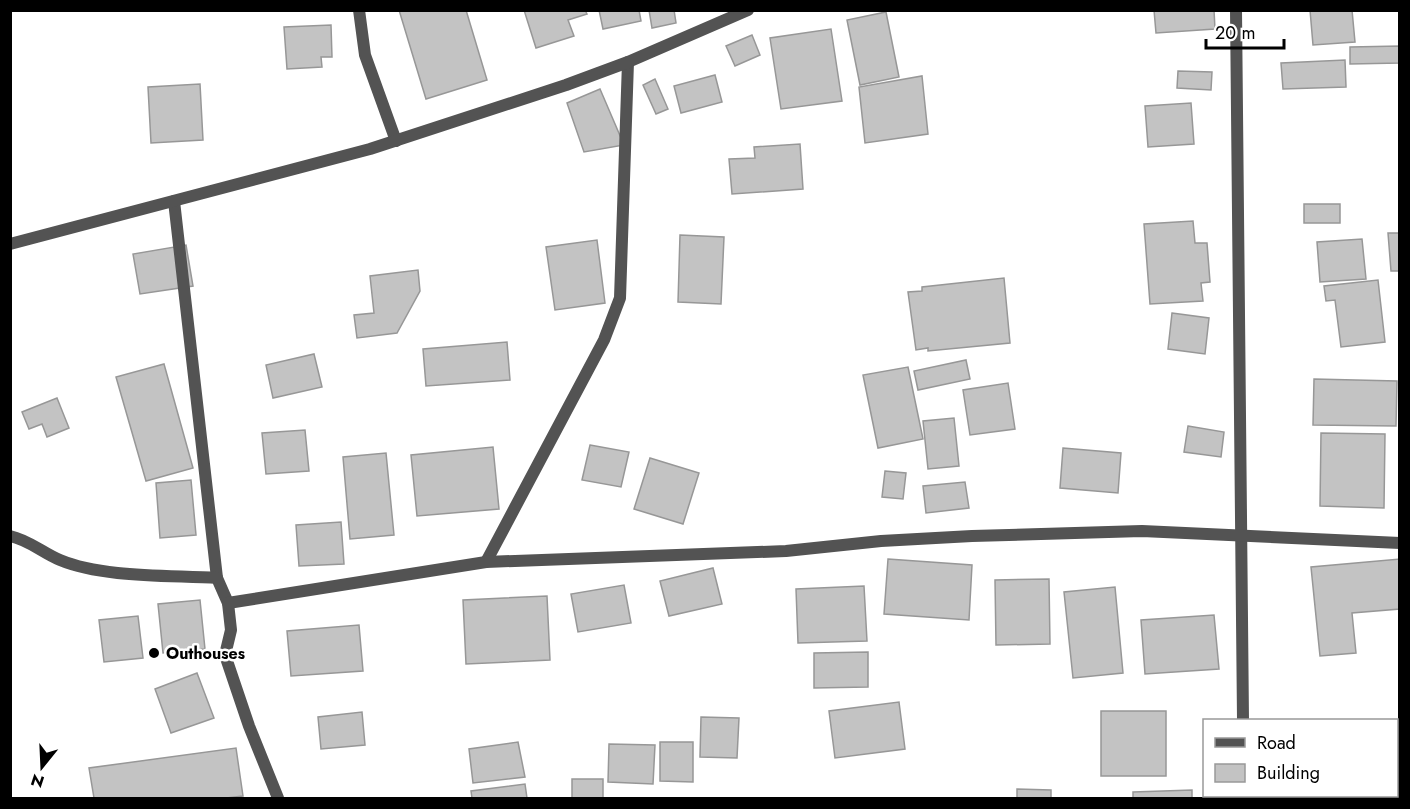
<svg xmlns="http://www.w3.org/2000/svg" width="1410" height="809" viewBox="0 0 1410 809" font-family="Jost,sans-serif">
<rect width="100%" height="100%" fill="#fff"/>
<g fill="#c3c3c3" stroke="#979797" stroke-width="1.5">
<polygon points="399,10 466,10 487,80 426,99"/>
<polygon points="524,10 585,10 587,14 568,20 574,36 536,48"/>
<polygon points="599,10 639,10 641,21 603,29"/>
<polygon points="649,10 674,10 676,23 652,28"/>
<polygon points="1154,10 1214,10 1215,29 1156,33"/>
<polygon points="1310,10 1352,10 1355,42 1313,45"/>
<polygon points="886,12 899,77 860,85 847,20"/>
<polygon points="331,25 332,57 321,57 322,67 287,69 284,27"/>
<polygon points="831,29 842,101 781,109 770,38"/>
<polygon points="752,35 760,55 735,66 726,46"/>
<polygon points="1400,46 1400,63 1350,64 1350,47"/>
<polygon points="1345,60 1346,87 1283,89 1281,63"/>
<polygon points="1178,71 1212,72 1211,90 1177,88"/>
<polygon points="715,75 722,102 681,113 674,86"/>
<polygon points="922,76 928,134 865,143 859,87"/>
<polygon points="655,79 668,109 656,114 643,85"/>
<polygon points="200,84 203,140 151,143 148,87"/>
<polygon points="600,89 624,145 584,152 567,103"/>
<polygon points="1191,103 1194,144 1148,147 1145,106"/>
<polygon points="800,144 803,189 732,194 729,159 755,158 754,147"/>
<rect x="1304" y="204" width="36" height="19"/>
<polygon points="1193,221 1195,243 1207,243 1210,282 1201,283 1203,301 1150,304 1144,224"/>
<polygon points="1388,233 1400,233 1400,271 1391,271"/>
<polygon points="680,235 724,237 721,304 678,302"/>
<polygon points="1362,239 1366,279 1320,282 1317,242"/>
<polygon points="597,240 605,303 555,310 546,247"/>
<polygon points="186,245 193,286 140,294 133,254"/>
<polygon points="418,270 420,291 397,333 357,338 354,315 374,313 370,276"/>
<polygon points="1004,278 1010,343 928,351 928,348 916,350 908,292 922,291 922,287"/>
<polygon points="1378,280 1385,342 1341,347 1335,300 1326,301 1324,286"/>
<polygon points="1172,313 1209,318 1205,354 1168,349"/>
<polygon points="507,342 510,380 426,386 423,349"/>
<polygon points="314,354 322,387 273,398 266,365"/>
<polygon points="966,360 970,379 918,390 914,371"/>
<polygon points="164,364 193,468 146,481 116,377"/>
<polygon points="908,367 923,439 878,448 863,375"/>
<polygon points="1314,379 1397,381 1396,426 1313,425"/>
<polygon points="1008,383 1015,429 970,435 963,390"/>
<polygon points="57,398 69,428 47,437 42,424 29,429 22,412"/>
<polygon points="954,418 959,466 928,469 923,421"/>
<polygon points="1188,426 1224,432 1221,457 1184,452"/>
<polygon points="305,430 309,471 266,474 262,433"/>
<polygon points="1321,433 1385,434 1384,508 1320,506"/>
<polygon points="590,445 629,452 621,487 582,480"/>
<polygon points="493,447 499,509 417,516 411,455"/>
<polygon points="1063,448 1121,453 1118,493 1060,488"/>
<polygon points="386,453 394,535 350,539 343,457"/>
<polygon points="650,458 699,473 683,524 634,509"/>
<polygon points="885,471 906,473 903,499 882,497"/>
<polygon points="191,480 196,535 160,538 156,483"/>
<polygon points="965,482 969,508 926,513 923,486"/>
<polygon points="341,522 344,564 299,566 296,525"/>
<polygon points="888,559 972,565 969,620 884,614"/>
<polygon points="1400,559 1400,609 1352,613 1356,653 1320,656 1311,567"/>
<polygon points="713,568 722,604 669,616 660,581"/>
<polygon points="1049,579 1050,644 996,645 995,580"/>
<polygon points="624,585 631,623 578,632 571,594"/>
<polygon points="864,586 867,641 798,643 796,589"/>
<polygon points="1115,587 1123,673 1073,678 1064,592"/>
<polygon points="547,596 550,660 466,664 463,600"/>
<polygon points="200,600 205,649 163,653 158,604"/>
<polygon points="1214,615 1219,669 1145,674 1141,620"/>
<polygon points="138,616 143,658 104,662 99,620"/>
<polygon points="359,625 363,671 291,676 287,631"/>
<polygon points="868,652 868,687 814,688 814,653"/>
<polygon points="197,673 214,718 171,733 155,689"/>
<polygon points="899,702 905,749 835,758 829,711"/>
<rect x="1101" y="711" width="65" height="65"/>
<polygon points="362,712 365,745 321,749 318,717"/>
<polygon points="701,717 739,718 737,758 700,757"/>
<polygon points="518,742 525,777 473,783 469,749"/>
<polygon points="660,742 693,742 693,782 660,781"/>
<polygon points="609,744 655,745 653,784 608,782"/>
<polygon points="236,748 243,796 226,798 94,798 89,768"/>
<rect x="572" y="779" width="31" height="19"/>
<polygon points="525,784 527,798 472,798 471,791"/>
<polygon points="1017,789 1051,790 1051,798 1017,798"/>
<polygon points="1192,790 1192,798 1133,798 1133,792"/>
</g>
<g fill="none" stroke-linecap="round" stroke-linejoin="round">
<g stroke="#535353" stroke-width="12">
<polyline points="359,10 365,55 396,141"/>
<polyline points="1236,10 1243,720"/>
<polyline points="174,201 217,578"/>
<path d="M10 536C29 540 43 553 60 560 103 578 170 575 217 578L228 603 231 630 225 655 249 726 278 798"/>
<polyline points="486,562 604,340 620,298 628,62"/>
<polyline points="228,603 486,562 786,551 881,541 972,536 1142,531 1400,543"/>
<polyline points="1244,796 1244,798"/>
</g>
<polyline stroke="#535353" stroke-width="12" points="10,244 370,149 566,85 628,62 748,10"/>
</g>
<circle fill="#000" stroke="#fff" stroke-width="2" cx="154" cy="653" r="6"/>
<g text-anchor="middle" stroke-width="5" stroke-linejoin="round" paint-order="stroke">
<g font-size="16" font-weight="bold" fill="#000" stroke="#fff" text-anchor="start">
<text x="166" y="659">Outhouses</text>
</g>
</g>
<rect width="1410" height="809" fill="none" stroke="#000000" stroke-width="24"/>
<rect x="1203" y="719" width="195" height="78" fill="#ffffff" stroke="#999999" stroke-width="1.5"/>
<rect x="1215" y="738" width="30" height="9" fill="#535353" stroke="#999999" stroke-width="1.5"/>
<text x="1257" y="749" font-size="18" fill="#000000">Road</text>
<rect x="1215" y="764" width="30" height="18" fill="#c3c3c3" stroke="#999999" stroke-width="1.5"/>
<text x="1257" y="779" font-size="18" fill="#000000">Building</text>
<g transform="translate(42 767) rotate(198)" stroke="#ffffff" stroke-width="4.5" paint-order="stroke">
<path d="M0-4.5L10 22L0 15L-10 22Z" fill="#000000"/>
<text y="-9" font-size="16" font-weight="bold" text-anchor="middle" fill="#000000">N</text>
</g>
<path d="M1206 39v9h78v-9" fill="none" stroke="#000000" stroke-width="3"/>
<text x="1215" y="39" font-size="18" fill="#000000" stroke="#ffffff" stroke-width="4.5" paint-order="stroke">20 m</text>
</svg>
